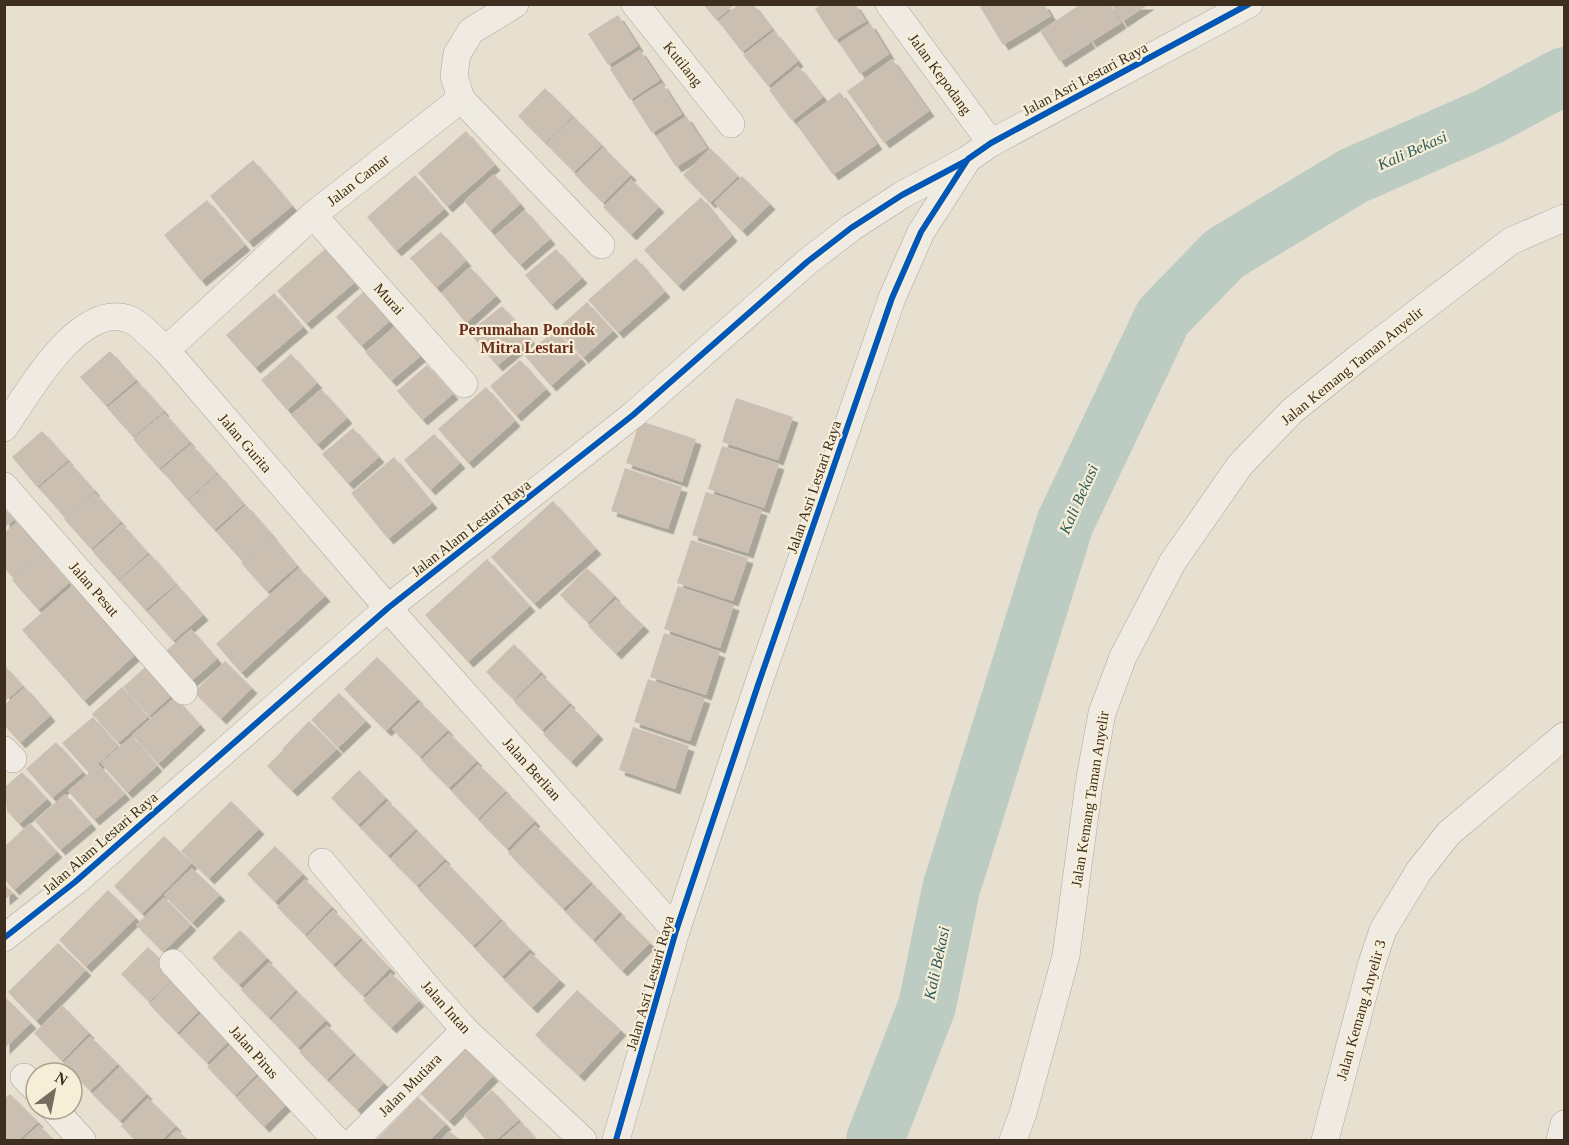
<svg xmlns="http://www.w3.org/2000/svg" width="1569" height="1145" viewBox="0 0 1569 1145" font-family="'Times New Roman',serif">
<defs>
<filter id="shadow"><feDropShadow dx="5.5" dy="5.5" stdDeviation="0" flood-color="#0004"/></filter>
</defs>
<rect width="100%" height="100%" fill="#e7e0d1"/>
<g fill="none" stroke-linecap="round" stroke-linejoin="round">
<polyline stroke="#bcccc2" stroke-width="58" points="875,1140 927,1006 951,889 1065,523 1163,317 1224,254 1353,176 1490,116 1564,76"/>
</g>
<g fill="#cbbfb2" filter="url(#shadow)">
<polygon points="703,4 735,4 716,20"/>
<polygon points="739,4 753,4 772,29 742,52 718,21"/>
<polygon points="822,4 855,4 866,21 835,40 815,9"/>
<polygon points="984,4 1044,4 1051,16 1003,45 980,7"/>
<polygon points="1081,4 1110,4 1121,23 1091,42 1081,28 1090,43 1060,62 1040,31"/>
<polygon points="1111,4 1149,4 1122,22"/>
<polygon points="618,15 638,46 608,65 588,34"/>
<polygon points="870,23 889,54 860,74 839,43"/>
<polygon points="774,31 798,61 768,86 743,55"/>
<polygon points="640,50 660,80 630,100 610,69"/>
<polygon points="892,59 929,111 884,143 847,91"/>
<polygon points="798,66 823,97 792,121 769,90"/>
<polygon points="662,83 682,114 652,133 632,102"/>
<polygon points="545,88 573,116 545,143 518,116"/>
<polygon points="840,92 877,144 833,175 796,124"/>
<polygon points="686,116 707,148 676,167 656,136"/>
<polygon points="574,117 602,145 574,172 546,144"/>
<polygon points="466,131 495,165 447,207 418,173"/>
<polygon points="603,147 631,175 603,203 575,175"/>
<polygon points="710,148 738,176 710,203 683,175"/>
<polygon points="253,160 292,206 248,242 210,196"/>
<polygon points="494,174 520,204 490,231 464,201"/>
<polygon points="415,175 444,209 396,251 367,217"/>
<polygon points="742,176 770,204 742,231 714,203"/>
<polygon points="631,179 659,207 631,235 603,207"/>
<polygon points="701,197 732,236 678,286 644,250"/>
<polygon points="207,200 245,245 201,281 164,235"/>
<polygon points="525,210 550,239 520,265 494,236"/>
<polygon points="441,232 466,261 436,288 410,258"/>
<polygon points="325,249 354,283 306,324 277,291"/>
<polygon points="556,249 582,278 551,305 525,275"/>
<polygon points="636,258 665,292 618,333 588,300"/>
<polygon points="470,267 496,296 466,323 441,293"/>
<polygon points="365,290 391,320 361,346 336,317"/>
<polygon points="274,293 303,327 255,368 226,335"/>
<polygon points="587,302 613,331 583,358 557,329"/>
<polygon points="502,306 530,339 497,366 469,332"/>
<polygon points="396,325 422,355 391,381 365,352"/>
<polygon points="555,330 581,359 551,386 525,356"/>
<polygon points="110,351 136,380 106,406 80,377"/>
<polygon points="291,354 317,383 287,410 261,380"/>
<polygon points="520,360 546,389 516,416 490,386"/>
<polygon points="427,365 453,394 422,420 397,391"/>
<polygon points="138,382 164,411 133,437 107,408"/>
<polygon points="486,387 515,421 468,463 438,429"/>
<polygon points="321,389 347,418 317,445 291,415"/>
<polygon points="736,398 793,417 778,460 722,442"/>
<polygon points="164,413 190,442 159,469 133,439"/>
<polygon points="640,421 696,439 682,482 626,463"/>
<polygon points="353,428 379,457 348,484 322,454"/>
<polygon points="42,431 68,460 37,487 12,457"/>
<polygon points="434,434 460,463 430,490 404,460"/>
<polygon points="191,444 217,473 187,500 161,470"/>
<polygon points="722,446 779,464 764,508 708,489"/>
<polygon points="394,457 432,503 388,539 351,493"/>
<polygon points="69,462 95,491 65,518 39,488"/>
<polygon points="625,468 682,487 668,529 611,511"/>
<polygon points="218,474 244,504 214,530 188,501"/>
<polygon points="706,492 762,510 748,553 692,535"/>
<polygon points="95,493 121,522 91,549 64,519"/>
<polygon points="553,501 596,549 534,604 491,557"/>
<polygon points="246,505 272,535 242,561 216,532"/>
<polygon points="4,508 14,520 4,528"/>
<polygon points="17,522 43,552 13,578 4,568 4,533"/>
<polygon points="122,524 148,553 118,580 92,551"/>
<polygon points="272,536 297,566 267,592 241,563"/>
<polygon points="691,540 748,558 733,601 677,583"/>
<polygon points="43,553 69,583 38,610 12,580"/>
<polygon points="150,554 176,584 145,610 119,581"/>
<polygon points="487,559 530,606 468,662 425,615"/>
<polygon points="299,568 325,596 241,673 216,644"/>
<polygon points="587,568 615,596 588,623 560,595"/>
<polygon points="74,584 136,654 84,701 22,630"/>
<polygon points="177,585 203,615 173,641 147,612"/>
<polygon points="678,586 734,605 720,648 664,629"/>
<polygon points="616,599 644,626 616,654 588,626"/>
<polygon points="191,629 217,659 187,685 160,656"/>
<polygon points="664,633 720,652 706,695 650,677"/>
<polygon points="514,644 541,672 514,700 486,672"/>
<polygon points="377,657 418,699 386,731 344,689"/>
<polygon points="153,660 179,689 149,716 123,687"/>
<polygon points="225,661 252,688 221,719 194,692"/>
<polygon points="4,665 23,686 4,702"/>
<polygon points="542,675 570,703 542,730 514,702"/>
<polygon points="648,679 705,698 690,741 634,722"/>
<polygon points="25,687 50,716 20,743 4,725 4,705"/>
<polygon points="122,687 148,717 118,743 92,714"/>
<polygon points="339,693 366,721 338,748 311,720"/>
<polygon points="175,697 200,725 158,764 132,735"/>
<polygon points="420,702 448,730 420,757 392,729"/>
<polygon points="571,706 598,734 571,762 543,734"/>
<polygon points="93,717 118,746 98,764 125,794 94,820 68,791 89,773 62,743"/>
<polygon points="309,721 337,749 292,791 267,766 283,750 282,749"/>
<polygon points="633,727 689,746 675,789 619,770"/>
<polygon points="449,733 477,761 449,788 421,760"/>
<polygon points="132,736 157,766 127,793 101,763"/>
<polygon points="56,742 83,772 52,798 26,769"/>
<polygon points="478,764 506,791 478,819 451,791"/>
<polygon points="359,770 386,798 358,825 331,798"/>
<polygon points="22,772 47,799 19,824 7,811 5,787"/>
<polygon points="507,793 535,821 507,849 479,821"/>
<polygon points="65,794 91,824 60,850 35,821"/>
<polygon points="231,801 259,829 209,879 181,851"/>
<polygon points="388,801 416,829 388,856 360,828"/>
<polygon points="30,823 57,852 14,890 4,879 4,847"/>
<polygon points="535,825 591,882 563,909 508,853"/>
<polygon points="418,831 445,859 417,886 390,859"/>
<polygon points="164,836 192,863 142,914 114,886"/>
<polygon points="275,846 303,874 275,902 247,874"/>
<polygon points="446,862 501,919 473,946 418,889"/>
<polygon points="192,868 220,895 192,923 164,895"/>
<polygon points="305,879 332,907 305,935 277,907"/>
<polygon points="4,884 13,893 4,900"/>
<polygon points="593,884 620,912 593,940 565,912"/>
<polygon points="108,890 136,918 86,967 59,940"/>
<polygon points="164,897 191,925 163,952 136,925"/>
<polygon points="333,910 361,938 333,965 306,937"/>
<polygon points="622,915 650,943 622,971 595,943"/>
<polygon points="502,921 530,949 502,977 475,949"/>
<polygon points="240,930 267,958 239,985 212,958"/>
<polygon points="363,940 390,968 363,996 335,968"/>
<polygon points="58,943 86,970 36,1021 8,992"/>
<polygon points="148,947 177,975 149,1002 121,974"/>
<polygon points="531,953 560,980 532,1008 504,980"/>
<polygon points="269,962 296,990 269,1018 241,990"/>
<polygon points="391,973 419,1001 391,1028 363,1000"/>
<polygon points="177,977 205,1005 177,1033 149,1004"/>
<polygon points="577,990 621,1030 579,1076 535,1035"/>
<polygon points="298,992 326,1020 298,1048 271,1020"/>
<polygon points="4,996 31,1023 4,1049"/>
<polygon points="62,1005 89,1033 62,1061 34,1033"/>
<polygon points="207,1007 235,1035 207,1063 179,1035"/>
<polygon points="327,1025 354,1053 327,1080 299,1052"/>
<polygon points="90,1036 118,1064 90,1091 63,1063"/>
<polygon points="235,1040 263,1068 235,1096 207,1067"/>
<polygon points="465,1048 493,1076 449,1121 421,1094"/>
<polygon points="356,1055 384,1083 357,1110 329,1082"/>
<polygon points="120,1066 147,1094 120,1121 92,1094"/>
<polygon points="264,1071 292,1099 264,1127 236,1098"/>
<polygon points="492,1090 519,1120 496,1140 486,1140 464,1115"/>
<polygon points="10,1094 38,1122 19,1140 4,1140 4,1099"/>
<polygon points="418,1097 446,1124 430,1140 376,1140"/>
<polygon points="148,1098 176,1126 162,1140 135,1140 121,1126"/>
<polygon points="521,1122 537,1140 500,1140"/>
<polygon points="39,1125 54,1140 22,1140"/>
<polygon points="177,1130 188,1140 166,1140"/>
<polygon points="449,1131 461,1140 441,1140"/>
</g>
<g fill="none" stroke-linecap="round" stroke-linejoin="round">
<defs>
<g id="street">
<polyline points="635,4 731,124"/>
<polyline points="889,4 991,143"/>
<polyline points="461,99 601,245"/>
<polyline points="313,215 464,384"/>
<polyline points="166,350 313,215 461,99 454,76 457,54 471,31 515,4"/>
<path d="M4 428C28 394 80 298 131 320 142 325 156 342 166 350L388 608 676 931"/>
<polyline points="4,486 184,691"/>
<polyline points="4,750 13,759"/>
<polyline points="322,862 426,986 465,1030 583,1140"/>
<polyline points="4,938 75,882 388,608 633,415 807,262 851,228 902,195 965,161"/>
<polyline points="173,963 336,1140"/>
<polyline points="24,1077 36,1089"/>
<polyline points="54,1109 82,1140"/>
<polyline points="355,1140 465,1030"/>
<polyline points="616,1140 676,931 758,685 892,298 921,232 968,159 991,143 1249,4"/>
<polyline points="1013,1140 1023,1113 1066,956 1089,784 1102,713 1123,657 1172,563 1240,465 1292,411 1358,358 1511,241 1564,218"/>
<polyline points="1325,1140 1371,966 1383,930 1419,871 1449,833 1564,736"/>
<polyline points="1560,1140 1564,1124"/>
</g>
</defs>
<use href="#street" stroke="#ada599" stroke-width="28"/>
<use href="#street" stroke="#efebe3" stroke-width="27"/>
<defs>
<g id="cycleway">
<polyline points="4,938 75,882 388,608 633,415 807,262 851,228 902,195 966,161"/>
<polyline points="616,1140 676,931 758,685 892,298 921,232 968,159 991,143 1249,4"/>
</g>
</defs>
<use href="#cycleway" stroke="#f7eed8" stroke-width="10"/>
<use href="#cycleway" stroke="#0057b8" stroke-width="6"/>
</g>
<g text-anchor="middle" stroke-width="4.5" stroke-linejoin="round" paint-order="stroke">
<g font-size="15" fill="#3d2e20" stroke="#f7eed8">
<text transform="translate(683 64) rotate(51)" y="5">Kutilang</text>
<text transform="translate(940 74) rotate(54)" y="5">Jalan Kepodang</text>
<text transform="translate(1085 79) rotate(-28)" y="5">Jalan Asri Lestari Raya</text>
<text transform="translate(358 180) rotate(-38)" y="5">Jalan Camar</text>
<text transform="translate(389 299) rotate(48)" y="5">Murai</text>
<text transform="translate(1352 366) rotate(-39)" y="5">Jalan Kemang Taman Anyelir</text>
<text transform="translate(245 443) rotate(49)" y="5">Jalan Gurita</text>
<text transform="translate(814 487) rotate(-71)" y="5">Jalan Asri Lestari Raya</text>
<text transform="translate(471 528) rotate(-38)" y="5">Jalan Alam Lestari Raya</text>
<text transform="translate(94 589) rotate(49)" y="5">Jalan Pesut</text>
<text transform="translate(532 769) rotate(48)" y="5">Jalan Berlian</text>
<text transform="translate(1090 799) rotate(-81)" y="5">Jalan Kemang Taman Anyelir</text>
<text transform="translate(100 843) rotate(-41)" y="5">Jalan Alam Lestari Raya</text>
<text transform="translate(650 983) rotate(-74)" y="5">Jalan Asri Lestari Raya</text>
<text transform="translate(446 1007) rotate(48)" y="5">Jalan Intan</text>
<text transform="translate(1361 1010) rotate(-74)" y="5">Jalan Kemang Anyelir 3</text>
<text transform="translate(254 1052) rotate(48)" y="5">Jalan Pirus</text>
<text transform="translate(410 1085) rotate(-45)" y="5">Jalan Mutiara</text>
</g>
<g font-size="16" font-style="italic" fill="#2f5d5a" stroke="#f7eed8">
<text transform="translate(1412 150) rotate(-24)" y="6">Kali Bekasi</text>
<text transform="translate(1078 499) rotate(-66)" y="6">Kali Bekasi</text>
<text transform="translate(936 963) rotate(-78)" y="6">Kali Bekasi</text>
</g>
<g font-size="16" font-weight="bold" fill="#6b2e1e" stroke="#f7eed8">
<text x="527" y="335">Perumahan Pondok<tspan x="527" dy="18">Mitra Lestari</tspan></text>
</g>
</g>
<rect width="1569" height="1145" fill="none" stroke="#3d2e20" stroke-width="12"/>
<g transform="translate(54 1091) rotate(32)"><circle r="28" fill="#f7eed8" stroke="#ada18e" stroke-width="1.5"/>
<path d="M0-4.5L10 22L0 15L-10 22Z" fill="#786c5e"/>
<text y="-9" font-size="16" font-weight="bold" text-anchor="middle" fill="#3d2e20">N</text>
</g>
</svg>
